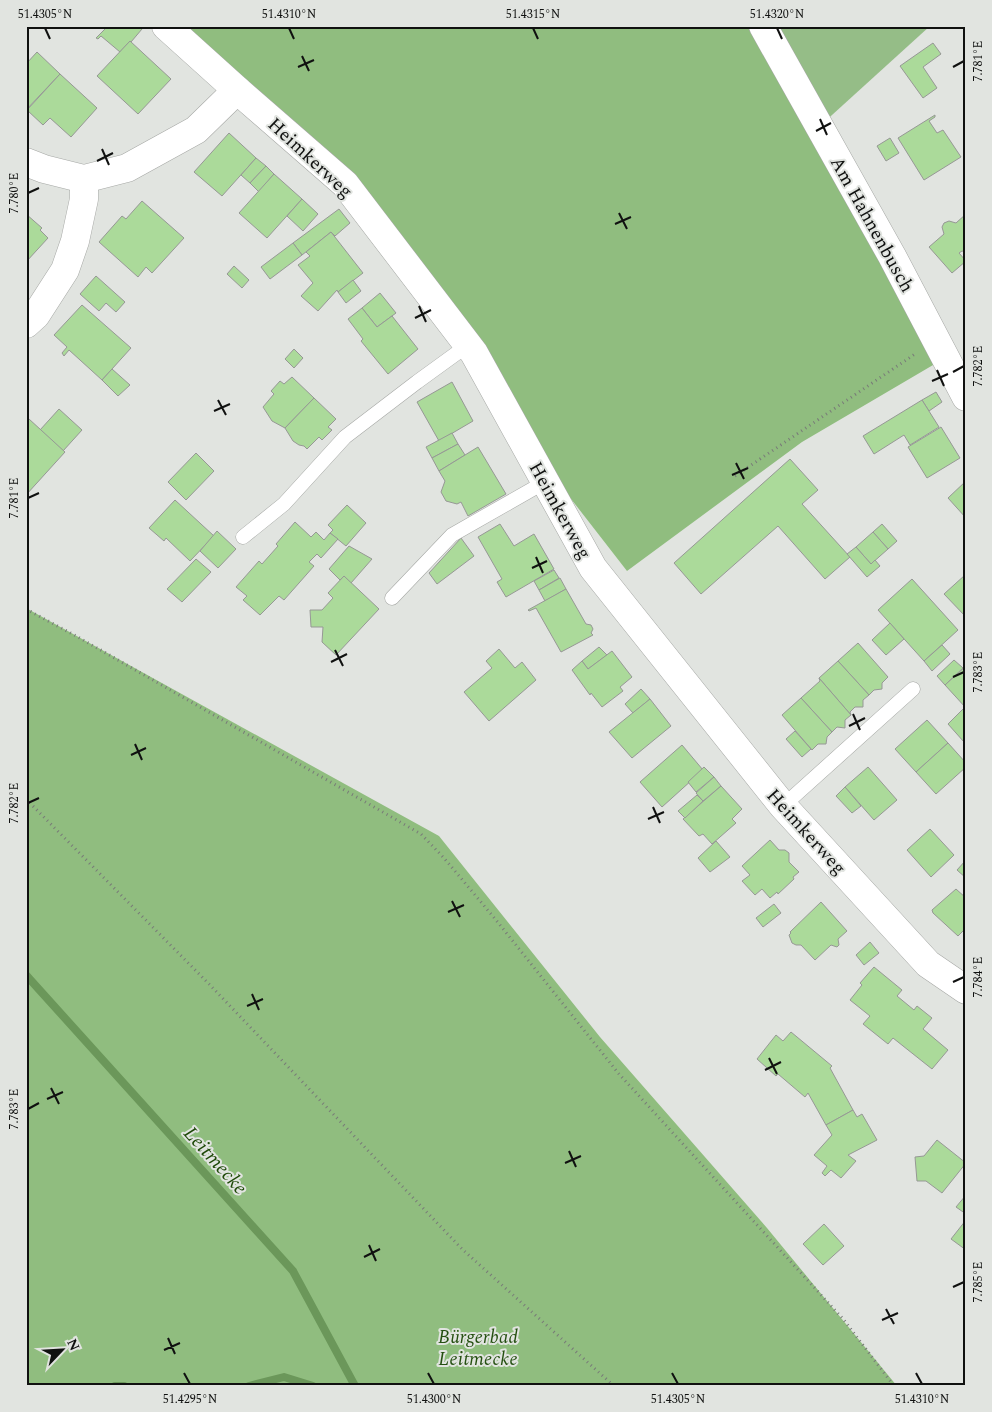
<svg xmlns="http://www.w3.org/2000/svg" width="992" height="1412" viewBox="0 0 992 1412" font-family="Spectral,serif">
<rect width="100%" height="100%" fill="#e1e4e0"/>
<polygon fill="#95bd87" points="769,26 930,26 821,125"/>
<g fill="#90bd7f">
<polygon points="166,26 763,26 945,358 802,442 627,571 509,419 345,184"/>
<polygon points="26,608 439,836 600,1037 767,1228 897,1386 26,1386"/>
</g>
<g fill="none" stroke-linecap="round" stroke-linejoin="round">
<g stroke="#6b975a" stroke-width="8">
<polyline points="26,975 293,1271 355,1386"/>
<polyline points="115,1386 124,1386"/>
<polyline points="249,1386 284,1377 313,1386"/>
</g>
</g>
<g fill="#abda9a" stroke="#969895">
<polygon points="108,26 139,26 142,29 131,42 130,41 120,52 101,36 98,39 96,38"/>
<polygon points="130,41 171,79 138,114 97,76"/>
<polygon points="933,43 941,54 923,67 937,88 923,98 900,66"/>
<polygon points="37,52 60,74 26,110 26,64"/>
<polygon points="60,74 97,108 71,137 50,118 43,125 27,110"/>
<polygon points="935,115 935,117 929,121 937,133 943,130 961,157 924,180 898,138"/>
<polygon points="229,133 256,158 222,196 194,172"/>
<polygon points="890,138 899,153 886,161 877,146"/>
<polygon points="256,158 266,166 250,183 241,175"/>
<polygon points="266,166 274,174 259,192 250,183"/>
<polygon points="274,174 302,199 267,238 239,213"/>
<polygon points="302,199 318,214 303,231 287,216"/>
<polygon points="142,201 184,238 152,273 146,267 138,277 99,242 122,216 126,219"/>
<polygon points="339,209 350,223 335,236 331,232 302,255 293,243"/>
<polygon points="26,214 42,228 40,230 48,238 26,262"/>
<polygon points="966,214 966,252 962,251 959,253 966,261 952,273 929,247 944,234 942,227 944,223 949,221 956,223"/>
<polygon points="331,232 363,273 338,292 337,290 318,311 301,296 313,283 298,265 310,256 306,252"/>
<polygon points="293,243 302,255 270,279 261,267"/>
<polygon points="234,266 249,280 242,288 227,274"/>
<polygon points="96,276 125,302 116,312 106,303 99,311 80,294"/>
<polygon points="353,280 361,291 346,303 338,292"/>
<polygon points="380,293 396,313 377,327 362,308"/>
<polygon points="82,305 131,348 102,380 69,350 64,356 62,353 67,347 54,335"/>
<polygon points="362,308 377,327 392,316 418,349 388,374 361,341 363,339 348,319"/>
<polygon points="294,349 303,358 294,368 285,359"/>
<polygon points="112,369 130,385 118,396 102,380"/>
<polygon points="292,377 314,398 285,428 272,421 263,407 274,394 271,391 280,381 284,384"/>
<polygon points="452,382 473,421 439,441 417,402"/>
<polygon points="936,392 942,402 929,411 922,400"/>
<polygon points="314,398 336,419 328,427 332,430 322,440 319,437 307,449 304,446 299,445 293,441 285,428"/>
<polygon points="922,400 939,427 910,445 904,435 874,454 863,436"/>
<polygon points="59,409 82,430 63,451 40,430"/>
<polygon points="29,419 65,452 26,495 26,423"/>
<polygon points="941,427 960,458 927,478 908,447"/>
<polygon points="452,433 458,444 432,458 426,447"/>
<polygon points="458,444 465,455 439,471 432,458"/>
<polygon points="478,447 506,494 468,516 461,502 457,504 446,501 441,492 445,481 439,471"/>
<polygon points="196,453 214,471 186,500 168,482"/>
<polygon points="790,459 818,490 802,504 850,557 825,579 778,526 701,594 674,563"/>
<polygon points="966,481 966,518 948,498"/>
<polygon points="175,500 214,536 190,561 166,538 164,541 149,528"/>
<polygon points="347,505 366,523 346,546 330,533 333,530 328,525"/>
<polygon points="295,522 311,537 316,532 324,540 330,533 338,539 321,558 317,554 309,562 314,566 284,600 279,596 260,615 243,600 247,596 236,587 259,561 262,564 278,546 276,544"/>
<polygon points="500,524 514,546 534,534 554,569 506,597 497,582 502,579 478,537"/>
<polygon points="882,524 897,541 888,549 873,532"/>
<polygon points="217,531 236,549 218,568 200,551"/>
<polygon points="873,532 888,549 871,564 856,547"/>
<polygon points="461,538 474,556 437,584 429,573"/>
<polygon points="349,546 372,559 351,583 344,576 340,580 329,569"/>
<polygon points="856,547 871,564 875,560 880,566 867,577 847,554"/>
<polygon points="196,559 211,572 182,602 167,589"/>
<polygon points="554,570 559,578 539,590 534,581"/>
<polygon points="965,575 966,576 966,617 944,594"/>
<polygon points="344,576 379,609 336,655 322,642 323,627 311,627 310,610 322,610 333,598 328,593"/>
<polygon points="560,578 566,589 545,601 539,590"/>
<polygon points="912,579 958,630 924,661 878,610"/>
<polygon points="566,589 586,624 591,625 593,629 591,633 593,635 561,652 536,608 529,611 528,610"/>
<polygon points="890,623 904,639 886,655 872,640"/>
<polygon points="858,643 888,677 882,683 882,689 874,690 869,695 838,661"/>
<polygon points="942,645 950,654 932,671 924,661"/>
<polygon points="599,647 607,655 588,669 582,661"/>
<polygon points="499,649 515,668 522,662 536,680 489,721 464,692 492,668 486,661"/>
<polygon points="612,651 632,677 620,687 623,691 602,707 591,693 590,695 572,670 582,661 588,669"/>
<polygon points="954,660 963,668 945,685 937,676"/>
<polygon points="838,661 869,695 863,700 863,707 855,707 850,712 851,715 819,678"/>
<polygon points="966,666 966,708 945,685"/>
<polygon points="819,678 851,715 845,720 845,728 837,727 832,732 801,698 820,681"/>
<polygon points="641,689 650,699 633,713 625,704"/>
<polygon points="801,698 832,732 827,737 826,744 818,744 812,750 782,715"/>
<polygon points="650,699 671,726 632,758 609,732"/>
<polygon points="965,707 966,740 964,742 948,724"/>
<polygon points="927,720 948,743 916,772 895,749"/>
<polygon points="795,731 811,749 802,757 786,739"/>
<polygon points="948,743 966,763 966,767 936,794 916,772"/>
<polygon points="682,745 703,770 662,807 640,782"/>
<polygon points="704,767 714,777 696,792 688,782"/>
<polygon points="868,767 897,800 874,820 845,787"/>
<polygon points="714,777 721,786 703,801 696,793"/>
<polygon points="721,786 742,809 732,819 736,823 712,844 703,834 699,836 683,819"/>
<polygon points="845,787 861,806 852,813 836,796"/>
<polygon points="697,795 703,801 685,818 678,811"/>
<polygon points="930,829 954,855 931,877 907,850"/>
<polygon points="770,840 779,850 785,850 789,853 789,862 799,872 793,877 794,879 778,894 777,892 770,898 762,889 755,895 742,881 750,875 742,866"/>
<polygon points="716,841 730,857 710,872 698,858"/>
<polygon points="966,860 966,878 957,870"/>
<polygon points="956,889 966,898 966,928 958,936 933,913 932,910"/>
<polygon points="821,902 847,931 838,939 839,945 837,947 831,945 815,960 801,945 796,945 792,943 789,935 791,933 790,932"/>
<polygon points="774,904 781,913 763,927 756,918"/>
<polygon points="870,942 879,953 864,965 856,955"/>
<polygon points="874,967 902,990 897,996 914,1010 917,1006 932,1018 923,1029 948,1050 932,1069 893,1038 888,1044 863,1024 870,1016 850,1000 862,985 860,983"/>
<polygon points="791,1032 832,1066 830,1068 853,1110 826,1125 808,1093 805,1097 778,1074 776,1076 757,1059 776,1035 783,1041"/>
<polygon points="853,1110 857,1117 862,1114 877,1140 848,1155 856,1161 841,1178 831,1170 825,1176 822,1173 827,1166 814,1155 832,1135 826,1125"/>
<polygon points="937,1140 966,1163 942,1193 926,1181 917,1181 915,1157 924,1156"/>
<polygon points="966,1195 966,1214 956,1207"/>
<polygon points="966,1220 966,1250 951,1239"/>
<polygon points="824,1224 844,1246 823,1265 803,1244"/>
</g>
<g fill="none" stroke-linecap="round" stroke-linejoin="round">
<defs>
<g id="service">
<polyline points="243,537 284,504 345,437 417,382 468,345"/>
<polyline points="392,598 452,535 545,482"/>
<polyline points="783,806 913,689"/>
</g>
<g id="minor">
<polyline points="166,26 237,90 345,184 474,353 593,568 783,806 928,964 966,990"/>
<polyline points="763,26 892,256 966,397"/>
<polyline points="26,162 44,169 84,179 127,168 196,130 237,90"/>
<polyline points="26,324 36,315 65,270 75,241 84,199 84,179"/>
</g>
</defs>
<use href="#service" stroke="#a6a8a5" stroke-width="15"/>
<use href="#minor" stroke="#a6a8a5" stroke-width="29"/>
<g stroke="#787a78" stroke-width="3" stroke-dasharray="1 4" stroke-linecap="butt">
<polyline points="735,476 915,354"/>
<polyline points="26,609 78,637 421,834 444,858 496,920 619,1074 844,1320 894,1386"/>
<polyline points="26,799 210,985 462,1249 614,1386"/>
</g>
<use href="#service" stroke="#fff" stroke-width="14"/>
<use href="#minor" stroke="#fff" stroke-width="28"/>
</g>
<path fill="none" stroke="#101110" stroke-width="2" d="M45 28 50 39M289 28 294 39M533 28 538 39M777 28 782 39M302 56 309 71M298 67 314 60M953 67 964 61M820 119 827 135M816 131 831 123M102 149 109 165M97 161 113 153M28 193 39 188M619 213 627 229M615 224 631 217M419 306 426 322M415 318 431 310M937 370 944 386M953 372 964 366M932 381 948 374M218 400 226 415M214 411 230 404M736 463 744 479M732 475 748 468M28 498 39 493M536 557 543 573M532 568 547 561M335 650 343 666M331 662 347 654M953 677 964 672M853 714 860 730M849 726 865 718M135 744 142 760M131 755 146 748M28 803 39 798M653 807 660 823M648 819 664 812M452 901 460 917M448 912 464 905M953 982 964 977M252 994 259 1010M247 1006 263 999M769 1058 777 1074M765 1070 781 1062M51 1088 59 1104M47 1099 63 1092M28 1109 39 1103M569 1151 576 1167M565 1163 581 1156M369 1245 376 1261M364 1257 380 1249M953 1287 964 1282M886 1309 894 1324M882 1320 898 1313M168 1338 175 1354M164 1350 180 1343M184 1373 190 1384M428 1373 434 1384M672 1373 678 1384M916 1373 922 1384"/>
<g text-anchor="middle" stroke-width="4" stroke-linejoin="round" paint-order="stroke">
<g font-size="19" fill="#101110" stroke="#e1e4e0">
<text transform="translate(311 157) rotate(43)" y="7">Heimkerweg</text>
<text transform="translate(873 224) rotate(61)" y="7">Am Hahnenbusch</text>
<text transform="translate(561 510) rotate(61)" y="7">Heimkerweg</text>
<text transform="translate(807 831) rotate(48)" y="7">Heimkerweg</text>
</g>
<g font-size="19" font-style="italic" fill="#255011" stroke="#e1e4e0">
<text x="478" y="1343">Bürgerbad<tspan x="478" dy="22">Leitmecke</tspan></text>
</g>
<g font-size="20" font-style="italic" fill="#1e4908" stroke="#e1e4e0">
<text transform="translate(216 1160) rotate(48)" y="7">Leitmecke</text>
</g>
</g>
<rect width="992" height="1412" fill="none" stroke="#e1e4e0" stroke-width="55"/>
<g transform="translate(62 1350) rotate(65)" stroke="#e1e4e0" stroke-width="4" paint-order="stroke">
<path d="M0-4L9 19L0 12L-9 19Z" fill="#101110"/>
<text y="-8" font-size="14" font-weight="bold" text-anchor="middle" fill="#101110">N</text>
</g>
<rect x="28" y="28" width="936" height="1356" fill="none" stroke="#101110" stroke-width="2"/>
<g font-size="12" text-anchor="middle" fill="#101110">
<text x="45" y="18">51.4305°N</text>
<text x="289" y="18">51.4310°N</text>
<text x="533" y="18">51.4315°N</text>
<text x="777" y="18">51.4320°N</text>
<text transform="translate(978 61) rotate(-90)" y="4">7.781°E</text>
<text transform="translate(14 193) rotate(-90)" y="4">7.780°E</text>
<text transform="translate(978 366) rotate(-90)" y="4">7.782°E</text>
<text transform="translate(14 498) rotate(-90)" y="4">7.781°E</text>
<text transform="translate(978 672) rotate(-90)" y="4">7.783°E</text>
<text transform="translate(14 803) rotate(-90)" y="4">7.782°E</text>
<text transform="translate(978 977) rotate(-90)" y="4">7.784°E</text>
<text transform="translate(14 1109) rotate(-90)" y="4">7.783°E</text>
<text transform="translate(978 1282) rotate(-90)" y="4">7.785°E</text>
<text x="190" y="1403">51.4295°N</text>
<text x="434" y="1403">51.4300°N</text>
<text x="678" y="1403">51.4305°N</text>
<text x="922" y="1403">51.4310°N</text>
</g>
</svg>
